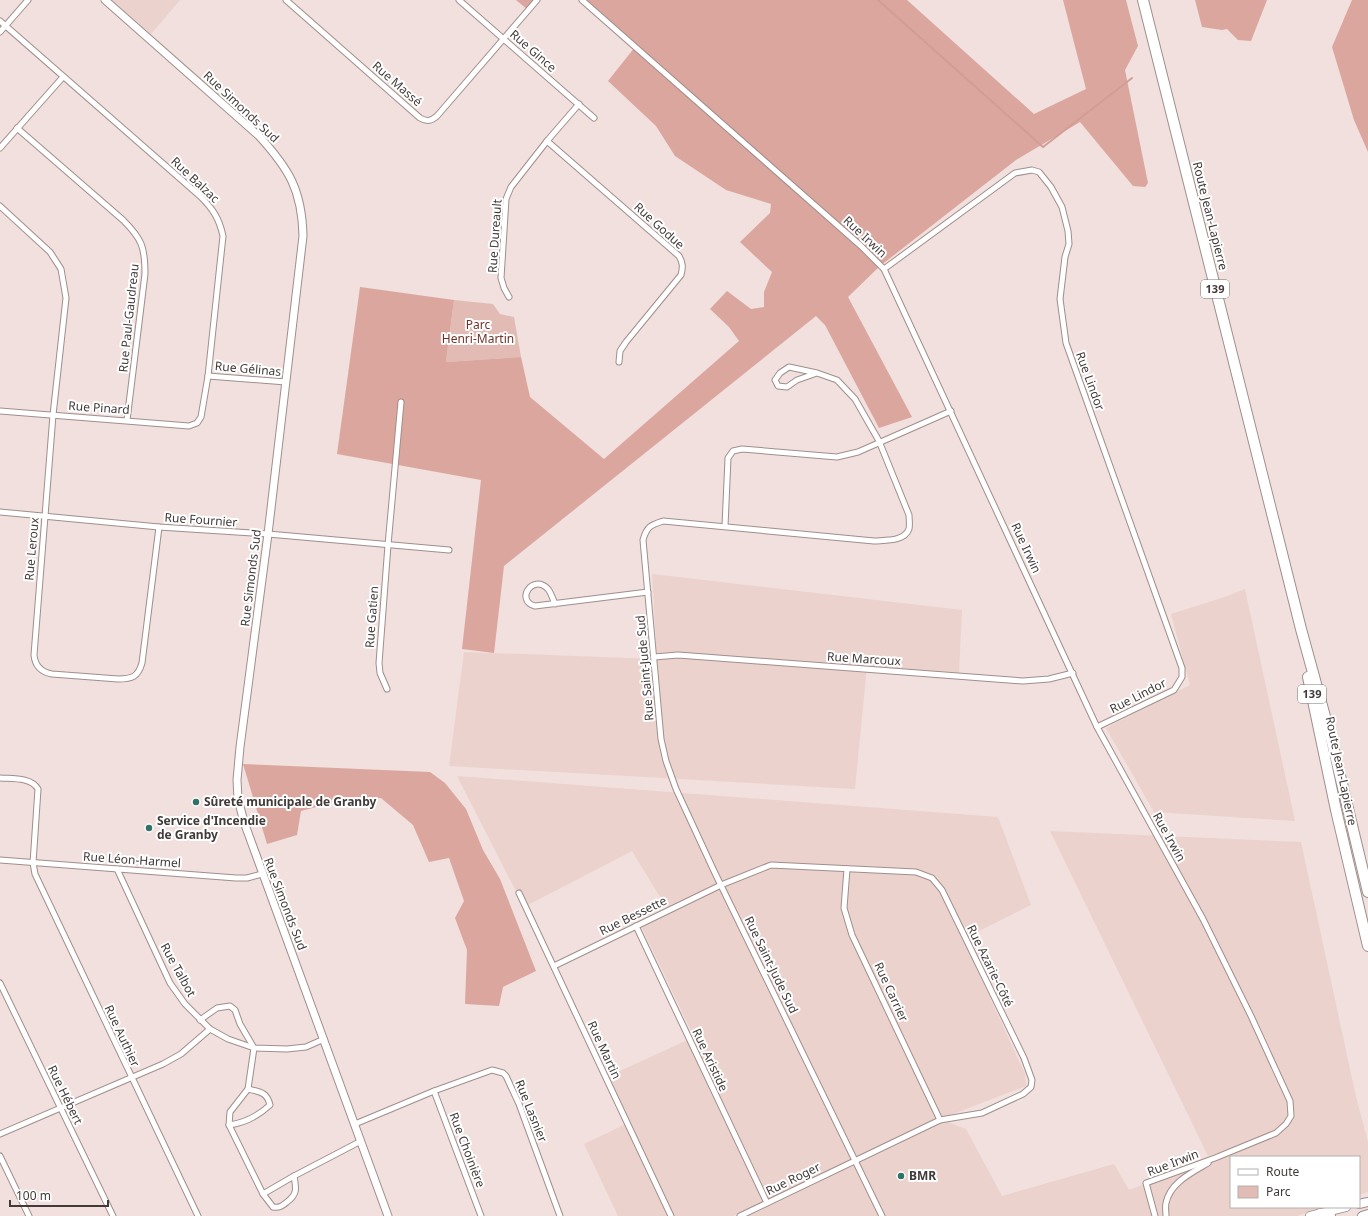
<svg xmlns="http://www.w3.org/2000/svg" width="1368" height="1216" viewBox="0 0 1368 1216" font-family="'Noto Sans',sans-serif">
<rect width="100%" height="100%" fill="#f1e0dd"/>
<g fill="#ebd2cd">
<polygon points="112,0 180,0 151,34"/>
<polygon points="652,574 962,610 959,673 867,666 855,789 449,766 464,652 657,659"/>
<polygon points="1245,589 1295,821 1154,812 1106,728 1190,685 1171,614 1225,597"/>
<polygon points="457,776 998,817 1031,905 963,939 1025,1074 1026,1086 940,1119 966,1129 1002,1196 1114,1164 1129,1190 1271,1136 1208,1156 1050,831 1301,842 1356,1097 1368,1142 1368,1192 1359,1195 1359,1157 1231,1157 1231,1207 1323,1207 1297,1216 737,1216 767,1203 934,1122 733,1216 618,1216 584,1144 630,1122 609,1076 694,1037 641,926 668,910 632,851 524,907"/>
</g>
<polygon fill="#e1bbb4" points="454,300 493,304 500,314 514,317 521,357 446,362"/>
<g fill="#dba69d">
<polygon points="516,0 537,0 528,10"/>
<polygon points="582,0 907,0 1034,114 1086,89 1063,0 1126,0 1138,46 1125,70 1148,183 1145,187 1133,186 1080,122 1016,160 880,266 848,297 912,417 879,428 825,325 816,316 504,566 494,653 462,649 481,480 337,454 360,287 454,300 446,362 521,357 530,397 604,459 739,341 729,327 710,309 727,291 751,309 764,307 764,292 772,272 740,242 770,213 771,204 726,190 675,156 656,126 608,81 635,47"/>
<polygon points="1195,0 1267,0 1251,41 1238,40 1227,29 1222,30 1202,27"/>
<polygon points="1352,0 1368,0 1368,152 1354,120 1332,47"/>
<polygon points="243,764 430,772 445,783 466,809 483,850 500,879 536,971 503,987 499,1006 465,1004 467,950 455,918 464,901 449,858 429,862 413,825 381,798 332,803 301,811 297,835 267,844"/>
</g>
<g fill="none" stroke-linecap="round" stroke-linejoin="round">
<polyline stroke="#d29d94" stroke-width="2" points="878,0 1043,147 1132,78"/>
<defs>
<g id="street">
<path d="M286 0 420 118C427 122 431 121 437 116L537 0"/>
<polyline points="459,0 594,118"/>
<polyline points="582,0 861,246 884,269 1097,727 1203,919 1251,1016 1290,1101 1291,1116 1286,1124 1276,1133 1215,1158 1146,1183 1155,1216"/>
<path d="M0 21 200 196C213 209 219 218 223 236L208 376 201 417 197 423 189 426 0 411"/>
<polyline points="0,32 28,0"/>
<path d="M17 128 123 220C142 239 145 247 145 274L127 420"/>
<path d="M547 141 679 256C683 263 683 267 681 275L626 342 620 351 619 362"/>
<polyline points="0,148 63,77"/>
<path d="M0 206 50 252 61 269 66 298 53 415 34 655C35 666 41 672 52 674L118 679C132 679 138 677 142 663L159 527"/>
<polyline points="884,269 1015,173 1032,170 1039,172 1051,187 1062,207 1068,231 1069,244 1065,257 1060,299 1066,343 1182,668 1182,677 1174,690 1097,727"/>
<polyline points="509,297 504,288 501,278 506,199 511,187 547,141 579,104"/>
<path d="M817 373 797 380 787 387 778 386 775 380 780 373 789 367 817 373 837 380 855 399 879 441 909 515C909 519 910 525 909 529 904 542 885 540 874 541L663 521C651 525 647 526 643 540L661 739 666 761 676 789 714 871 882 1216"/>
<polyline points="208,376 286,382"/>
<polyline points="0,512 159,527 268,534 449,550"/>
<polyline points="725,526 728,458 733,451 742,449 837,457 858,452 951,411"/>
<path d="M555 604C553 599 551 593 548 589 532 573 515 601 535 606L648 592"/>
<polyline points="654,657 678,655 1023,681 1049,679 1073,673"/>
<polyline points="387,689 380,673 379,663 388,545 401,402"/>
<path d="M0 778C12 779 31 777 38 789L33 863 35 874 198 1216"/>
<polyline points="0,860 236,878 247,878 262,874"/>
<polyline points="117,869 170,983 185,1004 210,1029 228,1039 254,1048 287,1049 306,1047 324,1039"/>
<polyline points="847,869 844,908 852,935 940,1120"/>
<polyline points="519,893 671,1216"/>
<polyline points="636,926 767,1203"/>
<polyline points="554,966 721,885 771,865 916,872 932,878 942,890 1024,1058 1032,1080 1031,1087 1023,1094 982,1113 940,1120 740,1216"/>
<polyline points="0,983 113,1216"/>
<polyline points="200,1020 217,1008 230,1006 235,1010 240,1024 254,1048 248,1089 230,1112 229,1125 263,1194 294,1176 361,1141"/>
<polyline points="434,1091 481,1216"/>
<polyline points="355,1124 434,1091 492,1070 503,1073 506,1076 519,1104 560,1216"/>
<path d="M229 1125C245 1123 258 1116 270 1105 267 1092 260 1092 248 1089"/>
<polyline points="0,1134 163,1064 181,1054 210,1029"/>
<polyline points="0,1156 29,1216"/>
<path d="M263 1194 273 1207C280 1208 282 1206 287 1202 298 1194 296 1188 294 1176"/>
<path d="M1166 1216C1166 1212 1165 1207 1166 1203 1170 1183 1191 1173 1208 1163"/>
</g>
<path id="secondary" d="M105 0 259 136C289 169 302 190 303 236L268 534 240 747 237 780 238 799 244 822 388 1216"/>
<g id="primary">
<polyline points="1359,1204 1368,1202"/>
<polyline points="1310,1216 1346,1207"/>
<polyline points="1362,1216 1368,1214"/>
</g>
<g id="highway">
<polyline points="1143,0 1301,629 1332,742 1368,892"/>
<polyline points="1308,677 1336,810 1368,946"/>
<polyline points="1329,1211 1330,1216"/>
<polyline points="1320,1214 1320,1216"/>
</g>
</defs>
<use href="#street" stroke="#9f8f8c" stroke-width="7"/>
<use href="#secondary" stroke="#9f8f8c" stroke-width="9"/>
<use href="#primary" stroke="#9f8f8c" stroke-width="10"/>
<use href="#highway" stroke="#9f8f8c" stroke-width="12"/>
<use href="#street" stroke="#fff" stroke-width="5"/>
<use href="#secondary" stroke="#fff" stroke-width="7"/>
<use href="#primary" stroke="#fff" stroke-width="8"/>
<use href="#highway" stroke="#fff" stroke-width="10"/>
</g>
<g fill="#307468" stroke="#fff" stroke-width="1.5">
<circle cx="196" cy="802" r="4"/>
<circle cx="149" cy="828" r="4"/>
<circle cx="901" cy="1176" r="4"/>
</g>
<g text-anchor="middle" stroke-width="4" stroke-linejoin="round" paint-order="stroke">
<g fill="#fff" stroke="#7a7574" stroke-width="1">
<rect x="1201" y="280" width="28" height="18" rx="3"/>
<rect x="1298" y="685" width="28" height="18" rx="3"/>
</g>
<g font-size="11" font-weight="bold" fill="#413a39">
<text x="1215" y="293">139</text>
<text x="1312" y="698">139</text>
</g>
<g font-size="12" fill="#413a39" stroke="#fff">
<text transform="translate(533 51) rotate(41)" y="4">Rue Gince</text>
<text transform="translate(397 84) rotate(41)" y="4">Rue Massé</text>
<text transform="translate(241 107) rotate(43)" y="4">Rue Simonds Sud</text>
<text transform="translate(195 180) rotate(43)" y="4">Rue Balzac</text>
<text transform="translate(1210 216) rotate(76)" y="4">Route Jean-Lapierre</text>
<text transform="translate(659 226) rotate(42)" y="4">Rue Godue</text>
<text transform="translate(495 236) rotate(-86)" y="4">Rue Dureault</text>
<text transform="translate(865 237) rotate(43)" y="4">Rue Irwin</text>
<text transform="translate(129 318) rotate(-84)" y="4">Rue Paul-Gaudreau</text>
<text transform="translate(248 369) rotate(5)" y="4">Rue Gélinas</text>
<text transform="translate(1090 381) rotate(70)" y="4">Rue Lindor</text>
<text transform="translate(99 408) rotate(4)" y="4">Rue Pinard</text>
<text transform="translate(201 520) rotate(4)" y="4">Rue Fournier</text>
<text transform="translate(1026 548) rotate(65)" y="4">Rue Irwin</text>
<text transform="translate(32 549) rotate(-85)" y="4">Rue Leroux</text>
<text transform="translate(251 578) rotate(-83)" y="4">Rue Simonds Sud</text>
<text transform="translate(372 617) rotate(-86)" y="4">Rue Gatien</text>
<text transform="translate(864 659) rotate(4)" y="4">Rue Marcoux</text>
<text transform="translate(645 668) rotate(-95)" y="4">Rue Saint-Jude Sud</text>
<text transform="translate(1138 696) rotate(-27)" y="4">Rue Lindor</text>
<text transform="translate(1341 771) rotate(78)" y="4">Route Jean-Lapierre</text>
<text transform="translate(1169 837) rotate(61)" y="4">Rue Irwin</text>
<text transform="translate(132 860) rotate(4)" y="4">Rue Léon-Harmel</text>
<text transform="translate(285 904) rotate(69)" y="4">Rue Simonds Sud</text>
<text transform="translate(633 916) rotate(-26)" y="4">Rue Bessette</text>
<text transform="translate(771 965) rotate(64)" y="4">Rue Saint-Jude Sud</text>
<text transform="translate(990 966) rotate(64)" y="4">Rue Azarie-Côté</text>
<text transform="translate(178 970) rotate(61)" y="4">Rue Talbot</text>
<text transform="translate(891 992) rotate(65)" y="4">Rue Carrier</text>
<text transform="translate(122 1036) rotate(65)" y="4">Rue Authier</text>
<text transform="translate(604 1050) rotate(65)" y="4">Rue Martin</text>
<text transform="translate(710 1060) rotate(65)" y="4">Rue Aristide</text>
<text transform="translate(65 1095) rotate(64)" y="4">Rue Hébert</text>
<text transform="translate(531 1111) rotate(68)" y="4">Rue Lasnier</text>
<text transform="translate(467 1150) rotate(69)" y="4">Rue Choinière</text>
<text transform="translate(1173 1163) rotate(-21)" y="4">Rue Irwin</text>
<text transform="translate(793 1179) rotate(-26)" y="4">Rue Roger</text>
</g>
<g font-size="12" fill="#723128" stroke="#fff">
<text x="478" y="329">Parc<tspan x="478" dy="14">Henri-Martin</tspan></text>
</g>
<g font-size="12" font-weight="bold" fill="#413a39" stroke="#fff" text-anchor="start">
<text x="204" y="806">Sûreté municipale de Granby</text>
<text x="157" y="825">Service d'Incendie<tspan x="157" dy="14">de Granby</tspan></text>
<text x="909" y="1180">BMR</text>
</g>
</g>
<rect x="1230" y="1156" width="130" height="52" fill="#ffffff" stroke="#b3b0b0"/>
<rect x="1238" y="1169" width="20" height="6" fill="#ffffff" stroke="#b3b0b0"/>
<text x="1266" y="1176" font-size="12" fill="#413a39">Route</text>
<rect x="1238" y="1186" width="20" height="12" fill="#e1bbb4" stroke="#b3b0b0"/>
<text x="1266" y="1196" font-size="12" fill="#413a39">Parc</text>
<path d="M10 1200v6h98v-6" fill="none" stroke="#413a39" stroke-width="2"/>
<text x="16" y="1200" font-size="12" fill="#413a39" stroke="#ffffff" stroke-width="3" paint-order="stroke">100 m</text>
</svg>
